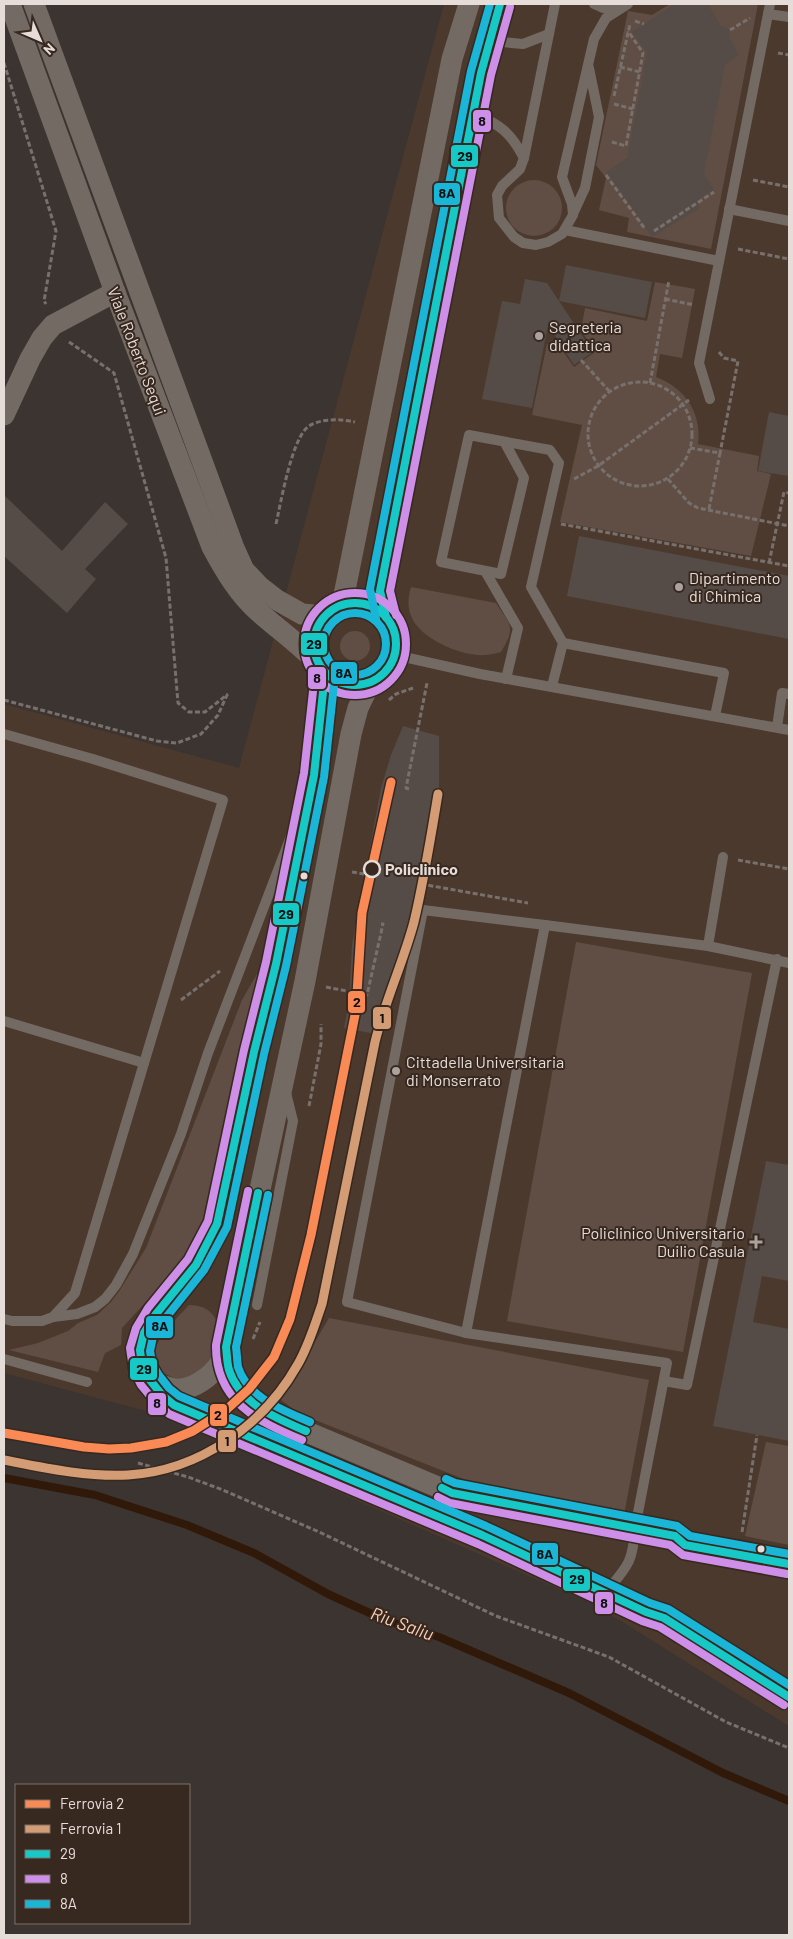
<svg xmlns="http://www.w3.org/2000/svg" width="793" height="1939" viewBox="0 0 793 1939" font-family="Barlow,sans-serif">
<rect width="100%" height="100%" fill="#3c3430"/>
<polygon fill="#4c392d" points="444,4 789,4 789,1726 597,1606 165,1416 4,1373 4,704 239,768"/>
<g fill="#604e44">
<polygon points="670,4 758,4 711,249 627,232 629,218 599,210 606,178 596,165 628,11 652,15"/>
<circle cx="534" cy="208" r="28"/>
<path d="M655 282 695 289 682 358 660 354 656 377C685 388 702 413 698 444L759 456 757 471 771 474 751 556 560 522 582 425 532 415 547 344 560 347 574 367 595 352 581 330 585 308 647 321Z"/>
<path d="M411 587 496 603C511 626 516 627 501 652 496 653 490 655 485 655 463 657 421 639 412 618 407 608 408 597 411 587Z"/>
<circle cx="355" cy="646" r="15"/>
<polygon points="576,942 752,973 683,1352 507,1321"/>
<polygon points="257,974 270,986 217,1197 196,1247 122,1328 121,1345 105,1353 98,1372 9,1350 38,1343 68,1331 78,1323 97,1315 111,1302 120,1290 146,1248 242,1000"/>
<path d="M189 1305C207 1306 212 1311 221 1328 219 1337 218 1349 213 1358 209 1366 194 1377 185 1379 172 1380 155 1371 154 1356 153 1341 179 1316 189 1305Z"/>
<polygon points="329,1318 649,1380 624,1515 466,1480 300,1414 281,1400"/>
<polygon points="766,1442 789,1446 789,1545 745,1536"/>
</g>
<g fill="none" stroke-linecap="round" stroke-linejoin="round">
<polyline stroke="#311909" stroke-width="8" points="4,1478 95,1495 187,1525 254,1553 328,1594 385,1620 439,1637 569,1693 723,1773 789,1801"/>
</g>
<g fill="#554c47">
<polygon points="674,4 708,4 721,26 730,30 729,37 739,55 725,65 704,174 714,190 700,198 698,209 652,237 606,172 627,158 647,52 632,32"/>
<polygon points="566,265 652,282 645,318 559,301"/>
<polygon points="525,279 547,283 593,352 574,365 548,325 532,408 482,399 502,301 520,304"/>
<polygon points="769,412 789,416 789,476 758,471"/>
<polygon points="4,495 62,551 105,502 128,524 85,569 96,579 67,613 4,556"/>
<polygon points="579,536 789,576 789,639 567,596"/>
<polygon points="403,726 439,736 439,792 414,919 403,956 384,1000 376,1034 344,1028 349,1003 352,944 381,788 391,755"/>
<polygon points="766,1161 789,1165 789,1281 762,1276 753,1322 789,1329 789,1441 713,1426"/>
</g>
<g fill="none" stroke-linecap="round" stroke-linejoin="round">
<g stroke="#78706c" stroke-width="3" stroke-dasharray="5 2.5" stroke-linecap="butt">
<polyline points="635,21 644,24"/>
<polyline points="730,30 750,18"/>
<polyline points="778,53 789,55"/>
<polyline points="4,63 56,231 44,301 46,304"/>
<polyline points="620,67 640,72"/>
<polyline points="614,96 630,24"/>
<polyline points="614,104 633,109"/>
<polyline points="612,142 626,146 643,53 628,31"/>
<polyline points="606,175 645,229"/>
<polyline points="753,180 789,187"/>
<polyline points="654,231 714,192"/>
<polyline points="738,249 789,259"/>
<polyline points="665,299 694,305"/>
<polyline points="69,342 114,373 166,558 178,703 189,712 205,712 228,694"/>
<polyline points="719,352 724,358 738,361 720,453"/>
<polyline points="581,360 610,392"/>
<circle cx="640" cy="434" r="52"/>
<polyline points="650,383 669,280"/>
<polyline points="690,448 720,453 709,509"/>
<polyline points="574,479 598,466 689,400"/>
<polyline points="668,479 689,503 698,508 789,526"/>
<path d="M276 524C281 502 292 437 309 426 322 418 342 419 355 422"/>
<polyline points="561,524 789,566"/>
<polyline points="769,563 784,492 789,493"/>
<polyline points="4,700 157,741 177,743 201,734 218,715 227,695"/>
<polyline points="389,700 396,694 413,688"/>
<polyline points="409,789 406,788 427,683"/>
<polyline points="738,860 789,869"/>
<polyline points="389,870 392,871"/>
<polyline points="352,872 364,874"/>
<polyline points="421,884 528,903"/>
<polyline points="326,987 367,995 383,924 381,924"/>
<polyline points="181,1000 220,971"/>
<polyline points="309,1106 321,1044 321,1024"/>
<polyline points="253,1339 260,1322"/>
<polyline points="138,1463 188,1477 223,1490 317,1531 496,1616 609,1657 726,1722 789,1748"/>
<polyline points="742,1532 757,1435"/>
</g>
<g stroke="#746a64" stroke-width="10">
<polyline points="555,4 524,158 520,169 502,186 497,195 499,218 514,237 523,243 536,245 548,242 562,234 573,215 572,204 562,177 594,39 606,18 628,4"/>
<polyline points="594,4 603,8 618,10"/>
<polyline points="768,14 789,17"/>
<polyline points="490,41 523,44 549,34"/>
<path d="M474 114C500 124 511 133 524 158"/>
<polyline points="729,209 789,221"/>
<polyline points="573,214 585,188 599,117 589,68"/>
<polyline points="565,230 719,261"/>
<polyline points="710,399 699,363 770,4"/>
<polyline points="505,443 524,478 501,574 441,562 469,435 550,450 559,463 531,587 563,643 552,686"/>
<polyline points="485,571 518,628 506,679"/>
<polyline points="563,643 724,673 715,716"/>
<polyline points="395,655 480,674 789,730"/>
<polyline points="777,727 782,693 789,694"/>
<polyline points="4,734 93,759 223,800 75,1293 53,1317"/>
<path d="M545 925 423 910 347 1302 466 1333 667 1363 635 1528C633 1563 627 1567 606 1592"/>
<polyline points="708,946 723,857"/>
<polyline points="4,1021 144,1063"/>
<polyline points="257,1305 293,1121 286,1093"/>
<polyline points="4,1319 12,1321 42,1321 53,1317 77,1314 95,1307 105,1299 116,1285 133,1254 181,1134 208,1053 296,823"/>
<polyline points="466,1333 545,925 708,946 789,963"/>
<polyline points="4,1359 87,1382"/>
<polyline points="664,1381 687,1385 777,959"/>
</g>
<g stroke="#746a64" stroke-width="21">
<path d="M10 4 115 292 212 547C225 571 239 595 260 613 279 630 301 645 318 664"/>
<polyline points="34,4 234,548 244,570 259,586 277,600 302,614 325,616"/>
<polyline points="4,415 30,359 42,338 53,325 115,292"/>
<circle cx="355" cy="644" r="41"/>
<polyline points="342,605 452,59 469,4"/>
<polyline points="386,617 380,591 481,73 500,4"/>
<polyline points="325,674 314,775 276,964 254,1052 217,1224 196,1265 156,1314 144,1333 140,1350 142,1366 150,1380 162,1395 174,1405 482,1535 646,1612 664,1618 789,1697"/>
<path d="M370 683 358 708 351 734 305 981 226 1347C230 1385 239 1394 269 1416L452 1493 675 1536 685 1545 789 1564"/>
<path d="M150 1380C159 1384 170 1390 180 1389 194 1389 211 1376 219 1365 222 1360 224 1352 226 1347"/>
</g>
<defs>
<g id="bus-1">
<circle cx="355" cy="644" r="41"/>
<polyline points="386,617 380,591 481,73 500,4"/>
<polyline points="325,674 314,775 276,964 254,1052 217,1224 196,1265 156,1314 144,1333 140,1350 142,1366 150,1380 162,1395 174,1405 482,1535 646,1612 664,1618 789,1697"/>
<path d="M258 1193 226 1347C227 1355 227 1363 229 1370 240 1404 276 1418 306 1431"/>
<polyline points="442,1488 452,1493 675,1536 685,1545 789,1564"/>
</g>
<g id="bus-2">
<circle cx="355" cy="644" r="51"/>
<polyline points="396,615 390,591 491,75 510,7"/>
<polyline points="315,673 304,773 266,962 244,1050 208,1221 188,1259 148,1308 136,1328 130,1348 133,1369 141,1385 155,1402 169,1414 478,1544 642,1621 660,1627 784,1705"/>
<path d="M248 1191 216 1345C215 1401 257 1421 302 1440"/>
<polyline points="438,1497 450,1503 670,1545 683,1555 787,1574"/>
</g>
<g id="bus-3">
<circle cx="355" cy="644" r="31"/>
<polyline points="376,619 370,589 471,71 490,4"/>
<polyline points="335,675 324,777 286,966 264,1054 227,1227 204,1270 164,1320 153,1337 150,1351 152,1363 158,1374 169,1388 179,1396 486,1526 650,1603 668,1609 789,1685"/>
<path d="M268 1195 236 1347C237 1354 237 1361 238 1367 248 1398 283 1410 310 1422"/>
<polyline points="446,1479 455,1483 677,1526 690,1536 789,1554"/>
</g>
</defs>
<use href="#bus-1" stroke="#372820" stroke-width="11"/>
<use href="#bus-2" stroke="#372820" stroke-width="11"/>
<use href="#bus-3" stroke="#372820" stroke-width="11"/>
<use href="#bus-1" stroke="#16c9c6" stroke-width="8"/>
<use href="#bus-2" stroke="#ce8fe9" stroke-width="8"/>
<use href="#bus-3" stroke="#1ab6d8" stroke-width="8"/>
<defs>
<polyline id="rail-1" points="4,1433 84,1447 109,1449 131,1448 166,1442 193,1431 226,1410 249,1389 274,1357 290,1319 311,1235 356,1010 362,913 391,782"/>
<path id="rail-2" d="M4 1460C45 1468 86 1477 128 1475 199 1471 264 1425 298 1364 309 1345 315 1324 322 1304L375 1042C385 1001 403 963 414 922 424 880 431 836 438 794"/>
</defs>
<use href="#rail-1" stroke="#372820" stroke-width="12"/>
<use href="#rail-2" stroke="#372820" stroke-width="12"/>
<use href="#rail-1" stroke="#f98a56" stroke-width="9"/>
<use href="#rail-2" stroke="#d39c74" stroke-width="9"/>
</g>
<g fill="#aba29d" stroke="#372820" stroke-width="2">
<circle cx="539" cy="336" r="5"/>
<circle cx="679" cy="587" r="5"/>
<circle cx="396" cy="1071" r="5"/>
<path d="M753.5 1234.5h5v5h5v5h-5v5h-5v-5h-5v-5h5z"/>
</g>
<circle fill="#372820" stroke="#e7ddd8" stroke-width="2.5" cx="372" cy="869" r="8"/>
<g fill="#e7ddd8" stroke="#372820" stroke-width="2">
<circle cx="304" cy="876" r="4.5"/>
<circle cx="761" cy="1549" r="4.5"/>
</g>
<g text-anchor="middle" stroke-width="4" stroke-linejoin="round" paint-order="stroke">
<g font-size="16" fill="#e7ddd8" stroke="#372820" text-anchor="start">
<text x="549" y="333">Segreteria<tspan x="549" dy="18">didattica</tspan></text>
<text x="689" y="584">Dipartimento<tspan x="689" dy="18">di Chimica</tspan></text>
<text x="406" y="1068">Cittadella Universitaria<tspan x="406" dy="18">di Monserrato</tspan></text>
<text x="745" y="1239" text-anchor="end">Policlinico Universitario<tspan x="745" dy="18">Duilio Casula</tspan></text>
</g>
<g font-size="16" fill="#e7ddd8" stroke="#372820">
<text transform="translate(137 351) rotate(69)" y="6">Viale Roberto Sequi</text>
</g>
<g font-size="16" font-weight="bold" fill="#e7ddd8" stroke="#372820" text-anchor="start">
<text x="385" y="875">Policlinico</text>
</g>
<g font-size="18" font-style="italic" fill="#fecfb4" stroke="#372820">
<text transform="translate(402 1624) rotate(20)" y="6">Riu Saliu</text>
</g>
</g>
<g stroke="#372820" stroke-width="2">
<rect x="472" y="109" width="20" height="24" rx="5" fill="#ce8fe9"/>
<rect x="450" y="144" width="29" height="24" rx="5" fill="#16c9c6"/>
<rect x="433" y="182" width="28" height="24" rx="5" fill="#1ab6d8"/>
<rect x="300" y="632" width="28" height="24" rx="5" fill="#16c9c6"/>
<rect x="330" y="661" width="28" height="24" rx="5" fill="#1ab6d8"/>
<rect x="307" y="666" width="20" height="24" rx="5" fill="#ce8fe9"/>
<rect x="272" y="902" width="28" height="24" rx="5" fill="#16c9c6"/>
<rect x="347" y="990" width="19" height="24" rx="5" fill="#f98a56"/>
<rect x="372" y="1006" width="20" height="24" rx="5" fill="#d39c74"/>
<rect x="145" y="1315" width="29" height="24" rx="5" fill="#1ab6d8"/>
<rect x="129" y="1357" width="29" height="24" rx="5" fill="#16c9c6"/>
<rect x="147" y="1392" width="20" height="24" rx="5" fill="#ce8fe9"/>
<rect x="209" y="1403" width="19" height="24" rx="5" fill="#f98a56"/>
<rect x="217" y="1429" width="20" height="24" rx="5" fill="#d39c74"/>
<rect x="531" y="1542" width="28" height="24" rx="5" fill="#1ab6d8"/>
<rect x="562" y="1568" width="29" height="24" rx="5" fill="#16c9c6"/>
<rect x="594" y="1591" width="20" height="24" rx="5" fill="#ce8fe9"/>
</g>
<g font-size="14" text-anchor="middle" font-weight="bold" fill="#111">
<text x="482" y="126">8</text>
<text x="465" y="161">29</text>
<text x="447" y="198">8A</text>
<text x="314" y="649">29</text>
<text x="344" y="678">8A</text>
<text x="317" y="683">8</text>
<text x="286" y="919">29</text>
<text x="357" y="1007">2</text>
<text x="382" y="1023">1</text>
<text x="160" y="1331">8A</text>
<text x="144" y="1374">29</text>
<text x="157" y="1408">8</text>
<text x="218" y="1420">2</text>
<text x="227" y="1446">1</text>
<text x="545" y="1559">8A</text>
<text x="577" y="1584">29</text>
<text x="604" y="1608">8</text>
</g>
<rect width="793" height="1939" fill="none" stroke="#e7ddd8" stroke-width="10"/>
<rect x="15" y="1784" width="175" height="140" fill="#372820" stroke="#7d706a"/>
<rect x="25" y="1800" width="25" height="8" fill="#f98a56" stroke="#7d706a"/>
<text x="60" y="1809" font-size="15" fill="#e7ddd8">Ferrovia 2</text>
<rect x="25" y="1825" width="25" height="8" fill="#d39c74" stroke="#7d706a"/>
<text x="60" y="1834" font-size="15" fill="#e7ddd8">Ferrovia 1</text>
<rect x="25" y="1850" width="25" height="8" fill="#16c9c6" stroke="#7d706a"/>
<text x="60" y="1859" font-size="15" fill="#e7ddd8">29</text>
<rect x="25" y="1875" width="25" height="8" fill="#ce8fe9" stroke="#7d706a"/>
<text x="60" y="1884" font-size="15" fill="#e7ddd8">8</text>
<rect x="25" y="1900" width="25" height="8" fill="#1ab6d8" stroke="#7d706a"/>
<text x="60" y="1909" font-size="15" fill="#e7ddd8">8A</text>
<g transform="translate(40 40) rotate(135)" stroke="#372820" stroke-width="4" paint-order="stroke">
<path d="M0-4L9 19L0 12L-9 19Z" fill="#e7ddd8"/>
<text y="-8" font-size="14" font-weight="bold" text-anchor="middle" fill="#e7ddd8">N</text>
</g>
</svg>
